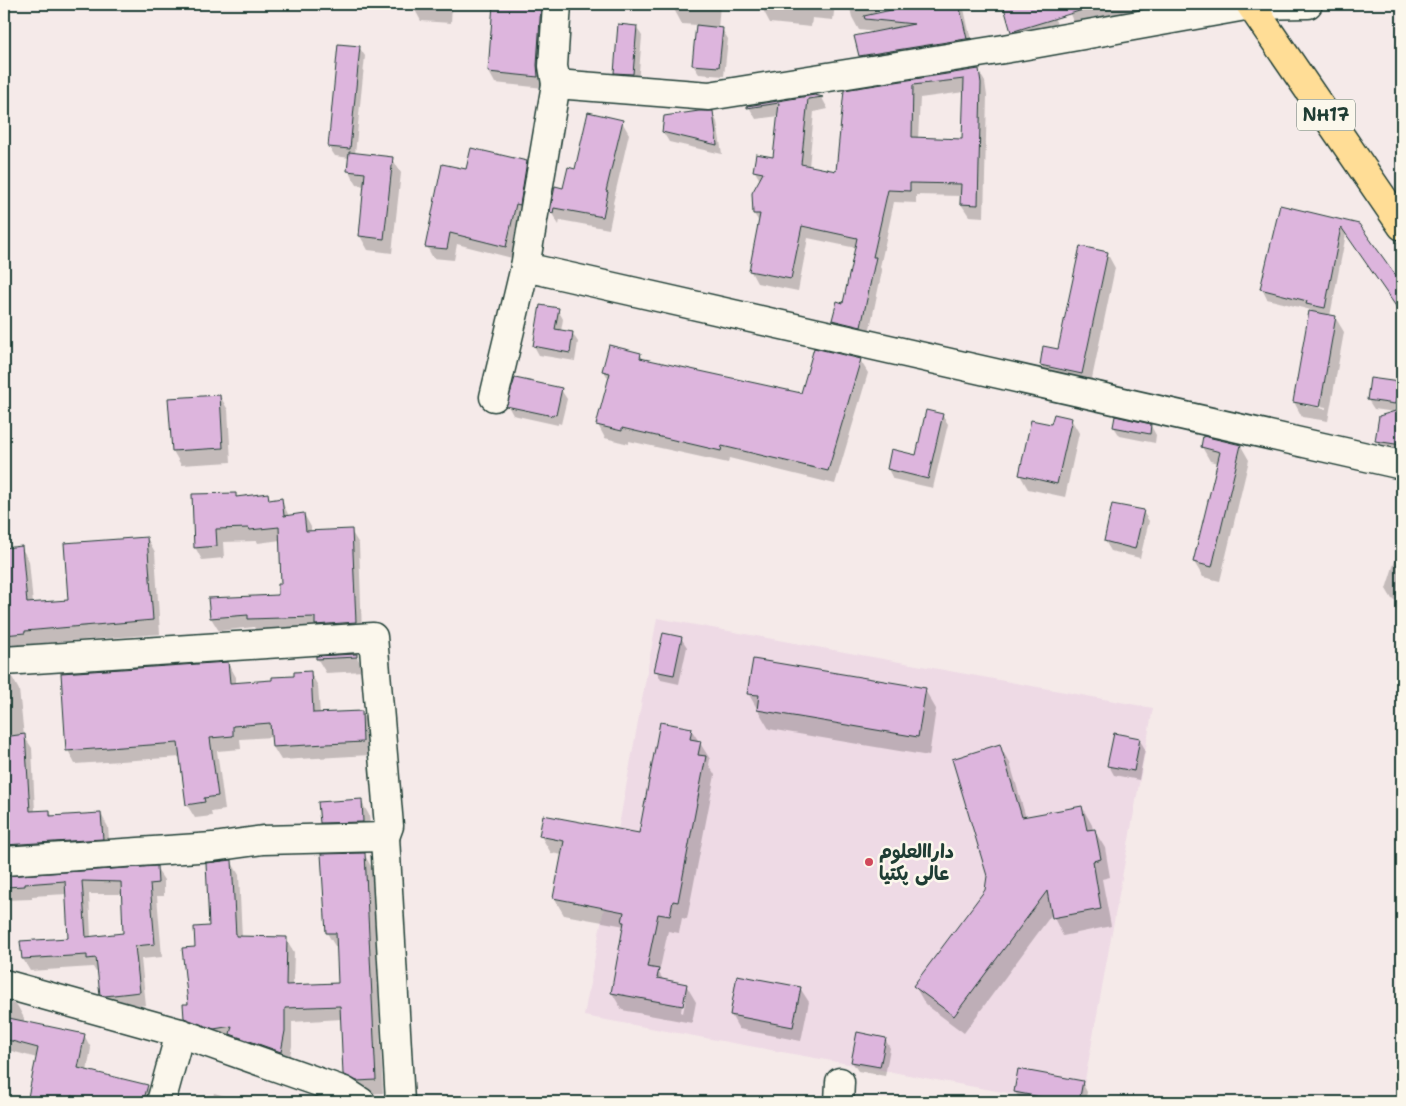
<svg xmlns="http://www.w3.org/2000/svg" width="1406" height="1106" viewBox="0 0 1406 1106" font-family="'Shantell Sans','Playpen Sans Arabic',sans-serif">
<rect width="100%" height="100%" fill="#f5eae9"/>
<filter id="ink" filterUnits="userSpaceOnUse"><feTurbulence type="fractalNoise" baseFrequency=".02" numOctaves="2"/><feDisplacementMap in="SourceGraphic" scale="10" xChannelSelector="R" yChannelSelector="G"/><feConvolveMatrix kernelMatrix="1 2 1 2 8 2 1 2 1" color-interpolation-filters="sRGB"/></filter>
<g filter="url(#ink)">
<polygon fill="#eedae5" points="657,618 1153,708 1081,1102 1057,1102 584,1016"/>
<g fill="#0003" fill-rule="evenodd">
<polygon points="415,4 452,4 451,23 421,21 415,10"/>
<polygon points="495,4 550,4 544,88 495,83 489,72"/>
<polygon points="676,4 720,4 718,29 722,29 728,39 724,76 699,74 693,65 697,25 682,24 675,11"/>
<polygon points="763,4 835,4 833,20 812,18 811,27 770,23 762,8"/>
<polygon points="849,4 872,4 877,14 923,4 961,4 964,9 971,40 978,51 868,69 860,56 856,37 876,32 859,30 852,17"/>
<polygon points="1015,4 1173,4 1175,11 1079,32 1072,19 1068,9 1054,17 1060,32 1020,44 1012,31 1005,7"/>
<polygon points="636,27 642,36 638,83 621,82 615,73"/>
<polygon points="359,47 365,56 355,154 392,158 401,173 392,253 368,250 360,236 365,186 357,185 348,170 350,158 335,156 329,147"/>
<path d="M978 70 985 82 987 96 984 217 969 216 961 204 962 196 916 195V203L894 202 880 267 882 271 868 338 841 332 834 320 844 304 856 248 808 238 798 291 757 283 750 270 760 223 754 214 753 194 760 180 754 170 774 159 779 116 756 119 749 107 815 96 822 98 828 109 814 112 809 167 837 173 845 91ZM964 92 963 140 918 139 920 98Z"/>
<polygon points="712,112 717,122 722,154 669,142 663,132"/>
<polygon points="622,122 629,134 613,203 614,205 609,229 560,220 559,225 551,212 564,189 576,170"/>
<polygon points="526,162 533,173 512,258 457,244 454,260 433,258 427,247 467,170"/>
<path d="M1281 206 1358 225 1402 287V315L1346 234 1330 316 1335 317 1344 332 1328 421 1302 417 1294 402 1313 313 1311 310 1267 299 1262 289ZM1303 403 1326 407V409L1303 405Z"/>
<polygon points="1107,253 1115,268 1090,388 1049,379 1041,364 1059,351"/>
<polygon points="558,310 563,319 561,331 572,333 578,342 575,361 539,355 534,346"/>
<polygon points="640,354 644,360 802,394 860,360 868,373 835,484 729,458 728,463 629,441 629,444 605,438 598,425 609,380 604,371"/>
<polygon points="1398,384 1402,391 1400,411 1402,410 1402,454 1382,450 1377,441 1395,412 1374,409 1368,400"/>
<polygon points="561,390 567,399 561,424 558,423 558,425 513,415 508,406"/>
<polygon points="220,396 228,410 231,462 181,465 173,451"/>
<polygon points="942,415 948,424 933,488 893,479 888,469 917,456"/>
<polygon points="1071,419 1079,433 1065,497 1028,489 1020,475 1052,426"/>
<polygon points="1151,426 1156,435 1155,443 1120,436 1114,427"/>
<polygon points="1241,446 1249,460 1220,581 1203,577 1194,562 1218,463 1210,461 1202,447"/>
<polygon points="235,494 237,498 268,494 271,501 281,500 289,516 304,514 311,527 311,532 351,531 359,544 362,635 257,632 254,627 219,631 211,618 280,596 283,586 281,540 258,543 257,541 223,542 224,558 202,560 195,547"/>
<polygon points="1143,512 1149,521 1140,558 1111,551 1105,541"/>
<polygon points="147,538 155,552 160,634 32,644 32,647 4,649 4,549 21,547 29,561 33,604 69,601"/>
<polygon points="1398,551 1402,553 1402,602 1392,599 1386,589"/>
<polygon points="681,638 687,647 679,684 661,680 656,670"/>
<polygon points="356,655 364,671 326,673 317,658"/>
<polygon points="228,663 236,677 236,684 274,682 310,672 318,686 320,714 361,712 369,726 370,755 281,760 273,747 272,737 240,739 241,749 217,751 225,810 211,812 212,816 195,818 187,805 181,757 75,764 68,750"/>
<polygon points="4,677 12,677 19,690 24,736 32,748 35,812 49,811 53,817 101,814 108,827 110,851 4,860"/>
<polygon points="925,690 936,709 929,756 769,729 748,693"/>
<path d="M691 729 710 759 709 765 715 775 687 919 682 918 679 933 668 931 659 973 664 981 686 985 696 1002 692 1023 622 1010 612 993 625 926 564 915 554 898 563 855 551 853 541 836 640 835ZM683 998H686L683 1013 681 1012Z"/>
<polygon points="1139,739 1145,749 1139,780 1114,775 1109,766"/>
<polygon points="999,746 1010,763 1026,818 1082,807 1092,825 1093,830 1094,830 1105,848 1110,877 1102,879 1111,926 1063,936 1052,914 964,1033 925,1004 915,986 986,890"/>
<polygon points="361,801 369,815 371,836 329,837 321,823"/>
<polygon points="364,854 372,868 383,1093 366,1094 352,1088 344,1074 342,1019 292,1022 292,1046 288,1065 193,1031 186,1018 190,1005 196,948 210,927 231,861 239,875 242,938 286,939 294,952 293,986 340,984 338,946 335,946 327,933"/>
<path d="M156 868 164 880V896H157L162 957 141 959 146 1005 113 1008 109 1007 101 994 99 971 96 972 93 967 30 971 23 959 70 939 67 894 32 896V899L4 900V878ZM89 894H123L125 934 91 937Z"/>
<polygon points="800,988 809,1002 801,1041 739,1029 731,1015"/>
<polygon points="4,1001 17,1005 24,1018 24,1023 84,1035 91,1048 87,1072 147,1087 154,1100 154,1102 28,1102 37,1058 4,1049"/>
<polygon points="885,1039 890,1048 885,1076 858,1071 852,1062"/>
<polygon points="1082,1082 1087,1092 1085,1102 1026,1102 1021,1101 1015,1092"/>
<polygon points="214,1093 247,1102 212,1102"/>
<polygon points="269,1099 282,1102 268,1102"/>
</g>
<g fill="#ddb5dd" stroke="#1f3d34" fill-rule="evenodd">
<polygon points="493,4 541,4 537,65 538,77 488,72"/>
<polygon points="918,4 959,4 967,39 972,38 859,56 854,36 914,24 865,19 864,16"/>
<polygon points="1003,4 1089,4 1089,8 1011,32"/>
<polygon points="618,24 637,26 633,74 614,73"/>
<polygon points="696,25 723,28 719,67 692,65"/>
<polygon points="338,44 360,46 350,149 328,147"/>
<path d="M979 69 981 83 978 205 960 204 961 184 910 183V191L888 190 873 257H876L861 327 832 320 837 301 843 303 857 238 802 226 791 279 749 271 760 214H753L752 193 763 173 753 171 756 154 773 157 779 103 747 108V106L815 95 823 97 808 99 801 164 836 171 844 90ZM964 79 962 139 912 137 913 85Z"/>
<polygon points="699,111 713,111 717,145 662,132 664,116"/>
<polygon points="588,112 623,120 606,191 608,192 603,217 554,208 553,213 550,212 555,186 563,188 568,167 575,169"/>
<polygon points="471,148 527,161 520,205 516,204 506,247 450,233 447,249 425,247 442,164 466,169"/>
<polygon points="349,152 393,157 384,239 359,236 365,173 347,171"/>
<polygon points="1280,205 1359,224 1402,284 1402,315 1341,227 1325,308 1306,304 1307,301 1260,289"/>
<polygon points="1080,246 1108,252 1082,374 1040,365 1043,346 1058,349"/>
<polygon points="540,305 559,308 555,329 573,332 570,353 533,346"/>
<polygon points="1309,311 1336,316 1320,407 1293,402"/>
<polygon points="609,345 641,353 640,358 801,393 814,348 861,359 828,471 722,446 721,451 622,428 622,431 596,425 610,373 602,371"/>
<polygon points="515,378 562,388 556,415 553,414 553,416 506,406"/>
<polygon points="1370,378 1399,382 1395,404 1367,400"/>
<polygon points="220,395 223,448 172,451 168,398"/>
<polygon points="1402,409 1402,445 1375,441 1379,416"/>
<polygon points="926,410 943,414 928,479 887,469 891,449 916,455"/>
<polygon points="1054,414 1072,418 1057,484 1019,475 1031,420 1051,424"/>
<polygon points="1115,416 1151,424 1150,434 1113,427"/>
<polygon points="1203,436 1241,445 1212,567 1193,562 1220,452 1201,447"/>
<polygon points="236,493 236,497 268,493 269,500 282,498 284,516 304,513 306,531 352,529 356,622 315,625 315,617 248,619 248,615 210,618 208,598 278,595 278,584 281,584 279,527 250,530 249,528 216,529 217,546 194,548 192,494"/>
<polygon points="1112,504 1144,510 1135,549 1104,541"/>
<polygon points="147,537 153,620 25,631 25,633 4,635 4,548 22,546 27,603 68,600 64,543"/>
<polygon points="663,633 682,637 674,675 654,671"/>
<polygon points="357,654 357,657 316,659 316,656"/>
<polygon points="753,659 926,688 918,737 757,710 759,695 747,694"/>
<polygon points="228,662 230,683 272,680 272,677 294,676 294,672 311,671 313,713 362,711 363,742 272,747 270,723 233,726 233,736 210,738 218,796 204,798 205,802 186,805 178,743 66,751 61,673"/>
<polygon points="660,722 692,728 690,739 701,741 698,755 706,756 678,902 673,901 670,916 658,914 647,967 659,969 657,978 687,984 683,1006 611,993 624,922 622,922 624,912 553,898 564,841 539,836 543,815 639,833"/>
<polygon points="1114,733 1140,738 1134,771 1107,766"/>
<polygon points="25,734 30,811 50,810 50,816 101,813 103,839 4,845 4,737"/>
<polygon points="1000,744 1022,817 1082,806 1087,830 1095,829 1101,859 1093,861 1101,909 1052,918 1047,891 954,1016 913,986 985,890 987,876 952,759"/>
<polygon points="362,799 363,822 320,823 318,802"/>
<polygon points="365,853 376,1080 357,1081 343,1074 340,1006 285,1008 285,1031 281,1052 230,1034 232,1026 214,1029 184,1018 183,1004 188,1004 182,948 195,947 194,927 209,926 206,863 232,860 236,936 287,937 286,985 338,983 336,933 326,933 321,854"/>
<path d="M157 866 158 883 150 884 155 944 135 946 140 992 105 996 100 995 96 958 87 959V955L22 959 20 941 68 938 65 881 25 884V886L4 887V876ZM82 881 121 882 123 933 86 937Z"/>
<polygon points="737,975 801,987 793,1027 730,1015"/>
<polygon points="4,1017 85,1034 78,1068 148,1085 143,1102 98,1102 72,1096 71,1102 27,1102 38,1048 4,1039"/>
<polygon points="857,1032 886,1038 880,1067 851,1062"/>
<polygon points="1018,1069 1083,1081 1079,1102 1067,1102 1014,1092"/>
</g>
<g fill="none" stroke-linecap="round" stroke-linejoin="round">
<defs>
<g id="minor">
<polyline points="556,84 709,96 1004,49 1251,5 1308,4"/>
<polyline points="525,267 1402,465"/>
<polyline points="494,397 525,267 556,84 553,66 557,4"/>
<polyline points="4,661 373,637 389,826 385,837 263,840 213,847 4,861"/>
<polyline points="385,837 400,1102"/>
<polyline points="4,984 180,1033 344,1091 361,1102"/>
<polyline points="161,1102 180,1033"/>
<polyline points="839,1102 840,1082"/>
</g>
<polyline id="highway" points="1250,4 1402,226"/>
</defs>
<use href="#minor" stroke="#1f3d34" stroke-width="31"/>
<use href="#highway" stroke="#1f3d34" stroke-width="31"/>
<use href="#minor" stroke="#fbf7ec" stroke-width="28"/>
<use href="#highway" stroke="#ffdd96" stroke-width="28"/>
</g>
</g>
<circle fill="#d1495b" stroke="#fbf7ec" stroke-width="2" cx="869" cy="862" r="5"/>
<g text-anchor="middle" stroke-width="5" stroke-linejoin="round" paint-order="stroke">
<rect fill="#fbf7ec" stroke="#61756b" stroke-width="1" x="1297" y="99.5" width="58" height="31" rx="4"/>
<g font-size="18" font-weight="bold" fill="#1f3d34">
<text x="1326" y="121">NH17</text>
</g>
<g font-size="19" font-weight="bold" fill="#1f3d34" stroke="#fbf7ec" text-anchor="start">
<text x="879" y="858">داراالعلوم<tspan x="879" dy="22">عالی پکتیا</tspan></text>
</g>
</g>
<rect width="1406" height="1106" fill="none" stroke="#fbf7ec" stroke-width="20"/>
<rect x="10" y="10" width="1386" height="1086" fill="none" stroke="#1f3d34" stroke-width="2" filter="url(#ink)"/>
</svg>
